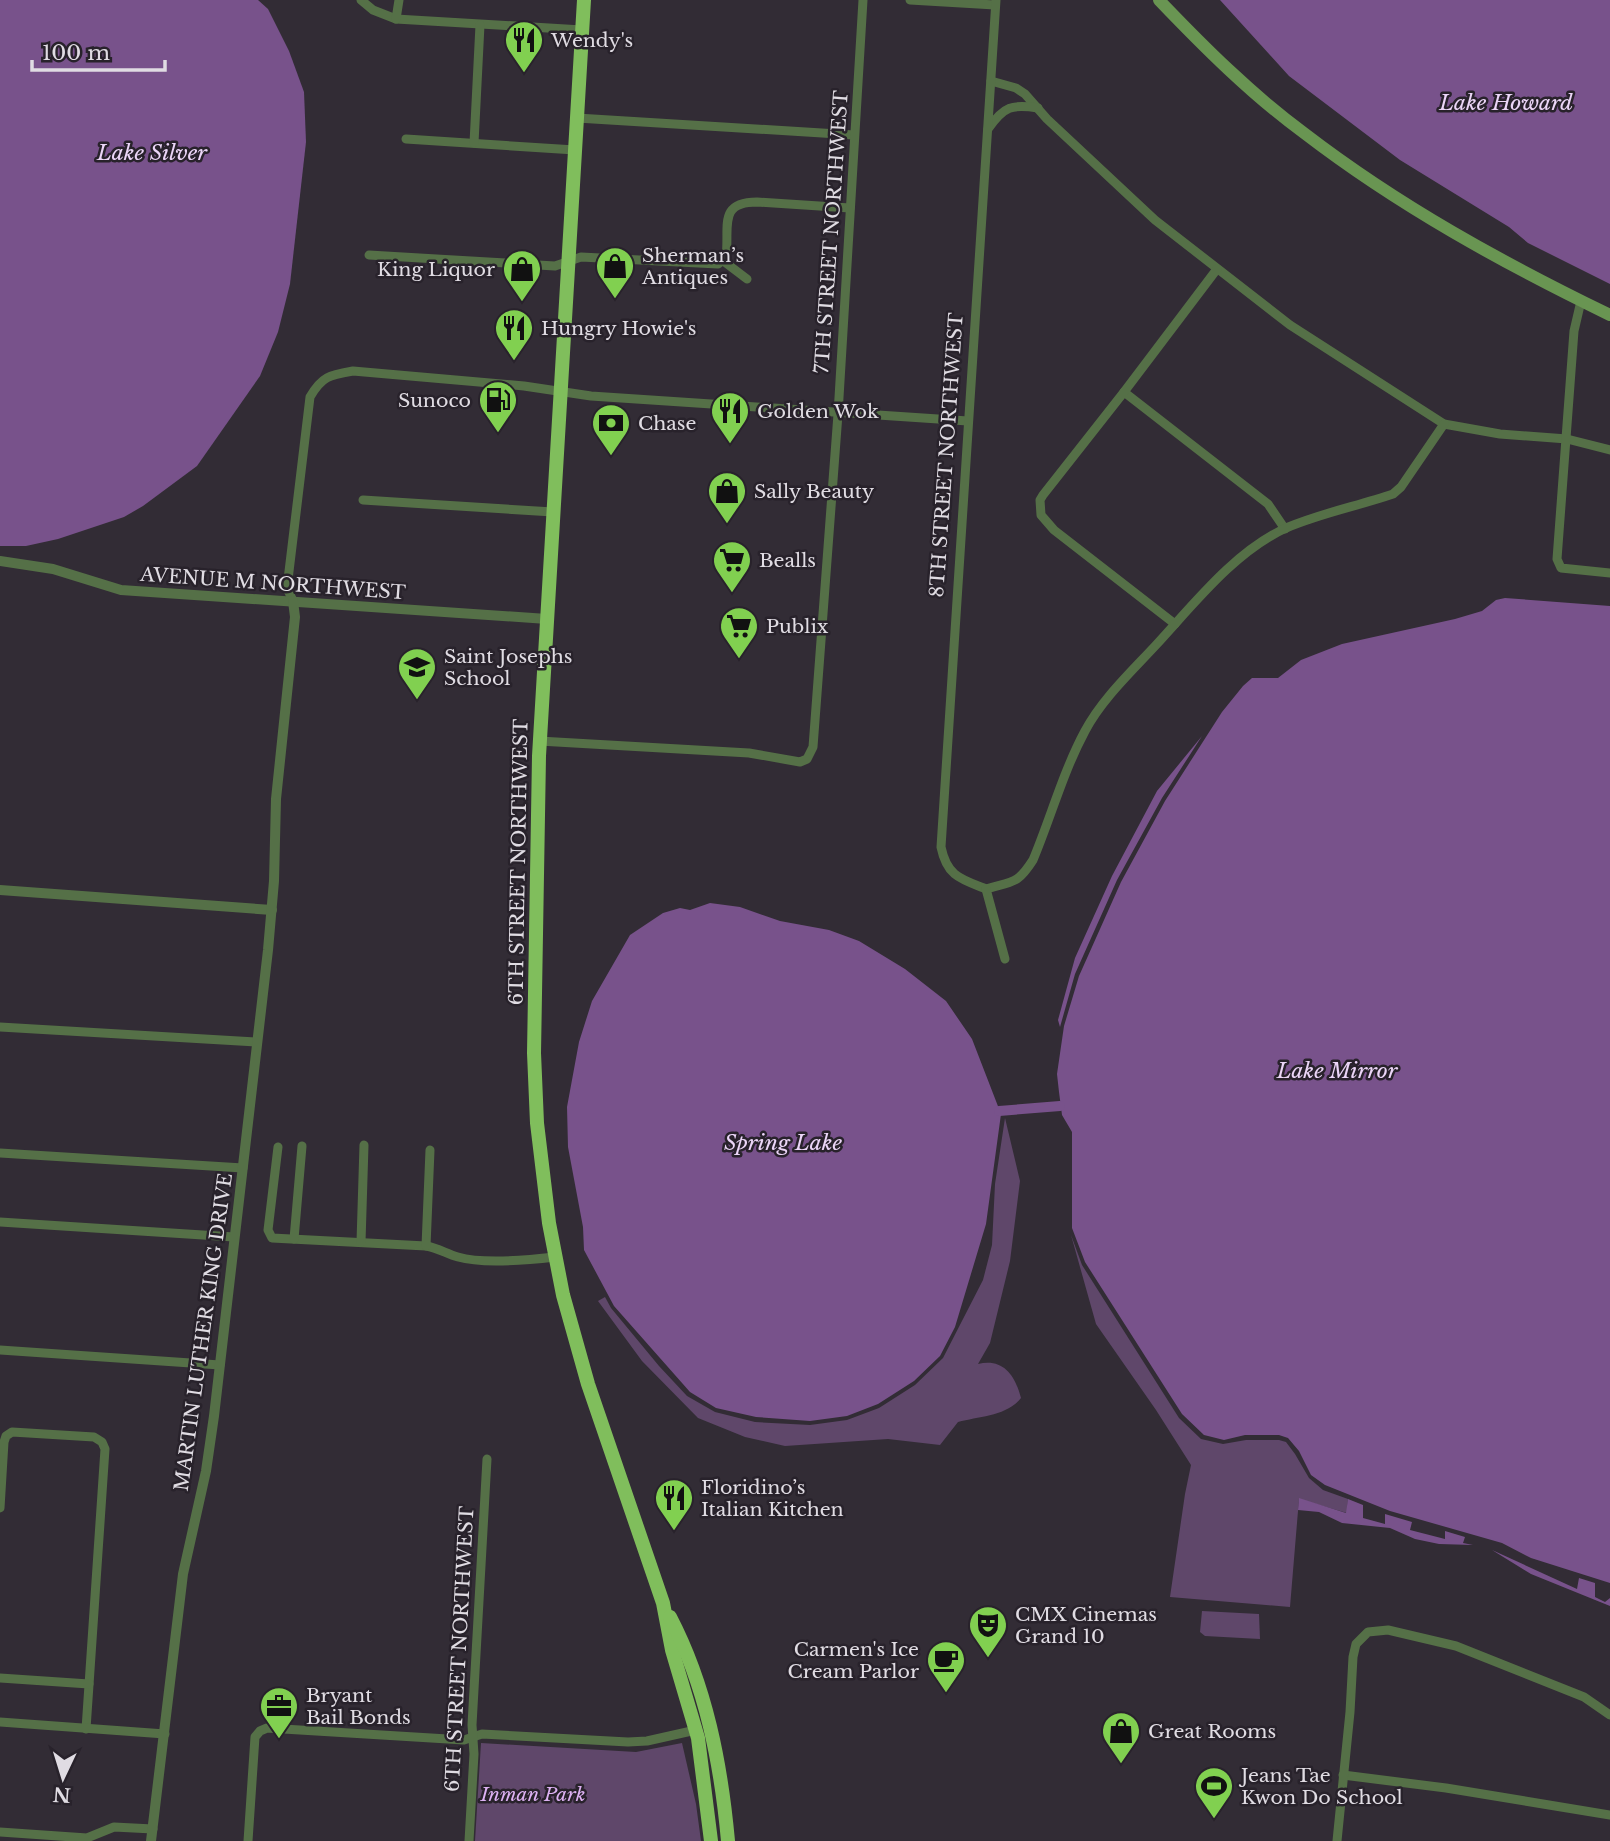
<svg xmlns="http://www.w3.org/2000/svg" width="1610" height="1841" viewBox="0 0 1610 1841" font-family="'Libre Baskerville',serif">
<rect width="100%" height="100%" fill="#322c35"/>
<g fill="#5f476a">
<path d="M1005 1118 1020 1181 1010 1261 990 1343 978 1364C1003 1358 1015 1375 1021 1398 1007 1416 979 1416 958 1422L940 1445 888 1439 785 1446 745 1437 698 1418 642 1361 598 1301 605 1297 611 1308 659 1366 687 1396 715 1412 755 1422 810 1425 847 1420 879 1408 915 1385 943 1358 983 1280 992 1245 995 1184Z"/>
<polygon points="1071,1235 1082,1265 1179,1418 1201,1439 1223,1444 1246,1440 1279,1440 1286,1442 1295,1454 1309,1478 1323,1490 1348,1499 1347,1513 1299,1499 1290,1607 1170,1597 1185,1494 1191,1465 1156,1410 1096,1324"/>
<polygon points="1202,1611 1259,1614 1260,1639 1205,1636 1200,1632"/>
<polygon points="481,1743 636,1752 682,1743 696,1804 701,1841 475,1841"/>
</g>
<g fill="#78528b">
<polygon points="0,0 258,0 268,9 289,51 304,92 306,142 290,284 278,332 260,376 197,466 143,506 124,517 58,539 26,546 0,546"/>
<polygon points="1220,0 1610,0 1610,284 1528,243 1509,227 1400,160 1289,76"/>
<polygon points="1505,598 1610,606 1610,1583 1531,1558 1502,1543 1390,1511 1325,1485 1311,1475 1299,1451 1288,1438 1279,1435 1245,1435 1224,1440 1204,1435 1182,1414 1085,1262 1072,1228 1072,1132 1062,1115 1059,1092 1057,1074 1064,1026 1079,976 1121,882 1165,801 1222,712 1243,686 1252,678 1278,678 1301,660 1342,644 1455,619 1482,611 1496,600"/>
<polygon points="1202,736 1162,798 1117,880 1075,974 1060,1027 1058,1020 1075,958 1112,876 1157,791"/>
<polygon points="710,903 740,907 780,921 829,930 859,941 905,969 946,1001 972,1039 1001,1114 986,1224 955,1327 940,1356 914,1381 878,1404 847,1416 810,1421 756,1417 716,1408 690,1392 614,1306 584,1250 583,1227 568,1147 567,1107 579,1042 592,1001 630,935 663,913 680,908 690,910"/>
<polygon points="1299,1498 1346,1513 1348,1499 1363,1505 1363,1518 1385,1524 1385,1514 1412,1522 1410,1530 1445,1539 1445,1531 1465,1537 1463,1543 1473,1545 1439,1544 1415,1539 1390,1528 1342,1523 1319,1512 1298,1510"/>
<polygon points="1492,1550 1577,1589 1579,1578 1595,1583 1595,1597 1605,1602 1610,1598 1610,1606 1531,1574"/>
</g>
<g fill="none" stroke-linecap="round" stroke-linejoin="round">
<polyline stroke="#78528b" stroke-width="10" points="999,1111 1060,1106"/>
<g stroke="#557047" stroke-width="9">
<polyline points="361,0 373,10 396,19 582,30"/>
<polyline points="910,0 995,5"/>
<polyline points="396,19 399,0"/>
<polyline points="991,81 1016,88 1025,94 1047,119 1155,220 1290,325 1444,424 1500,434 1567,439 1610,450"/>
<polyline points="577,118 854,135"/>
<path d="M988 129C1004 106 1012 104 1038 108"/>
<polyline points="406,139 575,150"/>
<polyline points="474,143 480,25"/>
<path d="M369 255 555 266 581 257 718 264 726 257C730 228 717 202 757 202L850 208"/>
<polyline points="722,260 747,279"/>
<polyline points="1581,301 1574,331 1557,559 1561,568 1610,573"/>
<polyline points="1124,392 1268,504 1285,529"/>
<polyline points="363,500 553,512"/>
<path d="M293 601 287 588 310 397C322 376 330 375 353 371L524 386 591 396 968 421"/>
<polyline points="1175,624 1054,530 1041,515 1040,500 1043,495 1124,392 1217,269"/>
<polyline points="539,741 749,753 800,762 807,759 813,747 838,414 863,0"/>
<path d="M986 889C960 879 947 876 941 847L996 0"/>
<path d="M986 889C1013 881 1017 885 1033 860 1051 817 1063 772 1085 731 1102 699 1131 672 1156 645 1194 604 1234 552 1286 528 1321 513 1358 506 1393 494L1401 487 1444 424"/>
<polyline points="986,889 1005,959"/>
<polyline points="0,1027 257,1042"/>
<path d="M278 1147 268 1230 272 1238 426 1246C438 1248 447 1254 458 1257 482 1264 529 1260 555 1257"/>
<polyline points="0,1153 243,1168"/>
<polyline points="0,1222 234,1237"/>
<polyline points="294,1239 302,1146"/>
<polyline points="361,1242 364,1145"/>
<polyline points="426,1246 430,1150"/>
<polyline points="0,1350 220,1365"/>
<polyline points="0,1508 4,1442 6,1436 12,1432 94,1437 102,1442 105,1449 86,1729"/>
<polyline points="0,1678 89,1684"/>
<polyline points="0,1722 165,1734"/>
<polyline points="1343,1775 1446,1788 1610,1815"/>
<polyline points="0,1832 87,1838 114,1827 153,1829"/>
<polyline points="248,1841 255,1737 260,1731 267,1728 464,1740 482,1734 628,1742 647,1741 696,1730"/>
<polyline points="469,1841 474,1754 472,1725 487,1459"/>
<polyline points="1337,1841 1350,1712 1353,1657 1356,1644 1368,1632 1388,1630 1456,1646 1584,1697 1610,1715"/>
</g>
<g stroke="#557047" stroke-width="10">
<polyline points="0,561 53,569 121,590 547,619"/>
<polyline points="0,890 272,910"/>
<polyline points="151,1841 183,1574 206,1471 214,1416 268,950 274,881 276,799 295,617 293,601"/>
</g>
<path stroke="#699552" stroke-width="12" d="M1159 0C1204 47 1251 94 1304 133 1399 206 1503 263 1610 315"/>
<g stroke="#80be5c" stroke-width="14">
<polyline points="584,0 539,756 534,1053 537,1123 549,1223 563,1295 588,1384 663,1603 672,1650 698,1738 711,1841"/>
<path d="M670 1617C706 1686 721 1764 728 1841"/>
</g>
</g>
<defs>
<symbol id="restaurant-pin" viewBox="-11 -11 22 30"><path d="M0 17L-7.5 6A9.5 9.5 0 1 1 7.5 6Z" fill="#81d050" stroke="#28222b"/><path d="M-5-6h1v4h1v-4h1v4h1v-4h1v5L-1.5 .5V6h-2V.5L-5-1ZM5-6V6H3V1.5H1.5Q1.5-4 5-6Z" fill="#111"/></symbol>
<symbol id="shop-pin" viewBox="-11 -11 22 30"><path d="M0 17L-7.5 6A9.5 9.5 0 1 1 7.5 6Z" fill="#81d050" stroke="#28222b"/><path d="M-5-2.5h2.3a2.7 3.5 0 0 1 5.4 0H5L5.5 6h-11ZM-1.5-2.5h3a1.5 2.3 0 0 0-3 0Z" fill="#111"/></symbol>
<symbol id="fuel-pin" viewBox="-11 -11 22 30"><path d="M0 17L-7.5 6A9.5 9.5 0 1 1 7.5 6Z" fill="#81d050" stroke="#28222b"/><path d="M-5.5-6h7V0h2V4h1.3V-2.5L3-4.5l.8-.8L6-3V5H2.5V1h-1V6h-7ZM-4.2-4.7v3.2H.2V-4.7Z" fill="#111"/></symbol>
<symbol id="bank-pin" viewBox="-11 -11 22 30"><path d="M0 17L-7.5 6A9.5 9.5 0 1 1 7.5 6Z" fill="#81d050" stroke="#28222b"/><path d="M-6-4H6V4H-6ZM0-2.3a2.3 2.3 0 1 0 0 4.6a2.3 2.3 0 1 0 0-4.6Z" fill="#111"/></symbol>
<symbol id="supermarket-pin" viewBox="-11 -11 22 30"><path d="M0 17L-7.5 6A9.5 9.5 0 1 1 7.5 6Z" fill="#81d050" stroke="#28222b"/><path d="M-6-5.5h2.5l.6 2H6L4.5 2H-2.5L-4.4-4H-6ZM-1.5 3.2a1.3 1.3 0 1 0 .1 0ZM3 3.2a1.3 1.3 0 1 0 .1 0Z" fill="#111"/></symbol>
<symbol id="school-pin" viewBox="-11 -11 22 30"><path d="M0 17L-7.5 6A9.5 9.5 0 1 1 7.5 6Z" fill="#81d050" stroke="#28222b"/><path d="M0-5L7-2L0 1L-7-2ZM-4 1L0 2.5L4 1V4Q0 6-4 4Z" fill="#111"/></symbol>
<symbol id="theatre-pin" viewBox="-11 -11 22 30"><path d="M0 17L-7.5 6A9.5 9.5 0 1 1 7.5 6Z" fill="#81d050" stroke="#28222b"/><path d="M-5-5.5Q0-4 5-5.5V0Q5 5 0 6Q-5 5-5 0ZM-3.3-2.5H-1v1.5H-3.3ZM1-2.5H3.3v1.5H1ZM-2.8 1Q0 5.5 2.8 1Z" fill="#111"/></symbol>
<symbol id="cafe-pin" viewBox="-11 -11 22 30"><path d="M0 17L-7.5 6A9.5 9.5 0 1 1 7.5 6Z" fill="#81d050" stroke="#28222b"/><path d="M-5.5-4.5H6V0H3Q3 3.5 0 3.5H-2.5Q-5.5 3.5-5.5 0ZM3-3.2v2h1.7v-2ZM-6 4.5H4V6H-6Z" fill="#111"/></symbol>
<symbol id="office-pin" viewBox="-11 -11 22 30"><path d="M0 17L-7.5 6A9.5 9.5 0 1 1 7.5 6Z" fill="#81d050" stroke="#28222b"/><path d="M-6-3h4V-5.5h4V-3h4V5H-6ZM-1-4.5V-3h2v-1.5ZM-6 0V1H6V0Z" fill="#111"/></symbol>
<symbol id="stadium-pin" viewBox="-11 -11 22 30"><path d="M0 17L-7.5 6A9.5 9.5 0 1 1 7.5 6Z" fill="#81d050" stroke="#28222b"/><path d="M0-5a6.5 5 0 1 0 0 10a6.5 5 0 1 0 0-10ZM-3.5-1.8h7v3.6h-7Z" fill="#111"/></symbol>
</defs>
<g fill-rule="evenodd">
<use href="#restaurant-pin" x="502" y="18" width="44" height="60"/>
<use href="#shop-pin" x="593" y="244" width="44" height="60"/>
<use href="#shop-pin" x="500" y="247" width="44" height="60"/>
<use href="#restaurant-pin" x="492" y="306" width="44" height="60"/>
<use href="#fuel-pin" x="476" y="378" width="44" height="60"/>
<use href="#restaurant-pin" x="708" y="389" width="44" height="60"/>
<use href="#bank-pin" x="589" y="401" width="44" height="60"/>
<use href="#shop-pin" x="705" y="469" width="44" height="60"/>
<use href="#supermarket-pin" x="710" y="538" width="44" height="60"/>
<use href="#supermarket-pin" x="717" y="604" width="44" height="60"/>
<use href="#school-pin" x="395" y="645" width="44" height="60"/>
<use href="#restaurant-pin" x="652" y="1476" width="44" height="60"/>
<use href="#theatre-pin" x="966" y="1603" width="44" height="60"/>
<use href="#cafe-pin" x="924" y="1638" width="44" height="60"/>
<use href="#office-pin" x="257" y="1684" width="44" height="60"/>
<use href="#shop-pin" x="1099" y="1709" width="44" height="60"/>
<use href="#stadium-pin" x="1192" y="1764" width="44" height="60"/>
</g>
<g text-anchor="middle" stroke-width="5" stroke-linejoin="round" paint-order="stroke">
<g font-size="19" fill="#e0dce3" stroke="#28222b" text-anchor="start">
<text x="551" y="47">Wendy's</text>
<text x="642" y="262">Sherman’s<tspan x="642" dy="22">Antiques</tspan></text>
<text x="495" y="276" text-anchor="end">King Liquor</text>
<text x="541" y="335">Hungry Howie's</text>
<text x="471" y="407" text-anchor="end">Sunoco</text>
<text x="757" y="418">Golden Wok</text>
<text x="638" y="430">Chase</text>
<text x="754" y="498">Sally Beauty</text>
<text x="759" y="567">Bealls</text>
<text x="766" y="633">Publix</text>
<text x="444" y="663">Saint Josephs<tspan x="444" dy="22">School</tspan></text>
<text x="701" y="1494">Floridino’s<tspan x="701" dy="22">Italian Kitchen</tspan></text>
<text x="1015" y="1621">CMX Cinemas<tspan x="1015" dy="22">Grand 10</tspan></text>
<text x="919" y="1656" text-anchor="end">Carmen's Ice<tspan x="919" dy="22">Cream Parlor</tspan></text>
<text x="306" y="1702">Bryant<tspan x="306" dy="22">Bail Bonds</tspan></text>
<text x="1148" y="1738">Great Rooms</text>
<text x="1241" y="1782">Jeans Tae<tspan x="1241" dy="22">Kwon Do School</tspan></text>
</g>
<g font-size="19" fill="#e0dce3" stroke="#28222b">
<text transform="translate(831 232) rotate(-86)" y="7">7TH STREET NORTHWEST</text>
<text transform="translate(946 455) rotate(-86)" y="7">8TH STREET NORTHWEST</text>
<text transform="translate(273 583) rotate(4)" y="7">AVENUE M NORTHWEST</text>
<text transform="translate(518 862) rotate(-89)" y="7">6TH STREET NORTHWEST</text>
<text transform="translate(203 1332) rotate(-82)" y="7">MARTIN LUTHER KING DRIVE</text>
<text transform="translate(459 1649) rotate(-87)" y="7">6TH STREET NORTHWEST</text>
</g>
<g font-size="19" font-style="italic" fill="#deb2f4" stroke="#28222b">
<text x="533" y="1801">Inman Park</text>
</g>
<g font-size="21" font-style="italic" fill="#ecd6f8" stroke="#28222b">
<text x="1506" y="110">Lake Howard</text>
<text x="152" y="160">Lake Silver</text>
<text x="1337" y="1078">Lake Mirror</text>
<text x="783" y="1150">Spring Lake</text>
</g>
</g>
<g transform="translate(63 1778) rotate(184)" stroke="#28222b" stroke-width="5" paint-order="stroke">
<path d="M0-5L12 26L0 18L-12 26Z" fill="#e0dce3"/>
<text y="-10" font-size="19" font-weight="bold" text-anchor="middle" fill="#e0dce3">N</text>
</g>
<path d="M32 60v10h133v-10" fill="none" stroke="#e0dce3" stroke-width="3.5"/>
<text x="42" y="60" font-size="21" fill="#e0dce3" stroke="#28222b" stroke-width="5" paint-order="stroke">100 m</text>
</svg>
